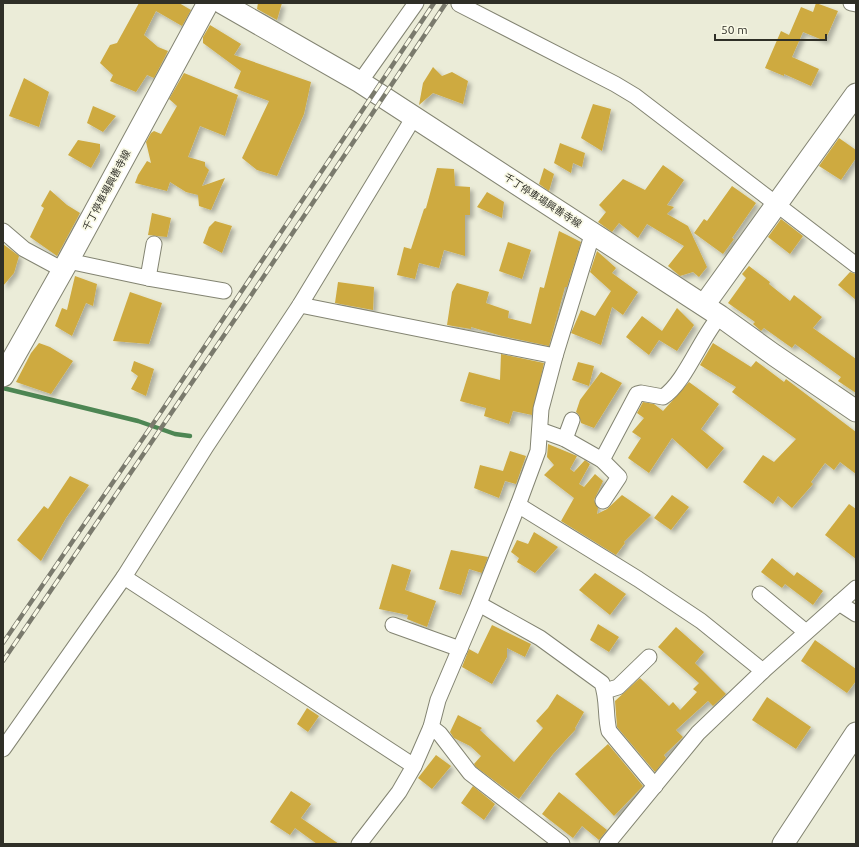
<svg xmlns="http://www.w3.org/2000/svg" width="859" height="847" viewBox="0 0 859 847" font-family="Ubuntu,'Noto Sans JP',sans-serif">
<defs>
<filter id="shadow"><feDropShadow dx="3.5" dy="3.5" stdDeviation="2" flood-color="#0004"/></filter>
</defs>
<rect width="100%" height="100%" fill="#ebecd8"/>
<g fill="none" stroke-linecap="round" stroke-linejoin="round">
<polyline stroke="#4d8653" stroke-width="4.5" points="3,388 138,421 175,434 190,436"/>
</g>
<g fill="#ceaa3f" filter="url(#shadow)">
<polygon points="139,3 179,3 191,10 182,26 156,11 144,35 158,47 168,51 154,78 147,75 136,92 110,81 113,75 100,63 110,45 117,43"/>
<polygon points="258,3 282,3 277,20 257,9"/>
<polygon points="816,3 838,11 825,41 803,32 792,57 819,69 811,86 784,74 784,76 765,68 781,31 789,35 801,7 813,12"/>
<polygon points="210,25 241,44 234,55 311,82 304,114 277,176 257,170 242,158 269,101 234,88 241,71 203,43 203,37"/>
<polygon points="433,67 442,76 452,72 468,81 463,104 433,93 419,105 423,83"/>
<polygon points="184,73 238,95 225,136 200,126 188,157 205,162 205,166 209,170 202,186 225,178 211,210 199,206 198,195 186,192 170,182 167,191 135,183 138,175 147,161 151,163 146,142 151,133 154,131 161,134 177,106 169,99"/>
<polygon points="24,78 49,92 39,127 9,116"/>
<polygon points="593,104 611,109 602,151 581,138"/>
<polygon points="93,106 116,116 103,132 87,123"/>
<polygon points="839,138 856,150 856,158 841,180 819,166"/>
<polygon points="78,140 100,144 100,152 91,168 68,155"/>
<polygon points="560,143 585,153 582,167 573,163 571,173 554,163"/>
<polygon points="663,165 684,180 667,205 674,207 667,214 688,226 707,267 699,277 693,272 680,276 668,266 684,246 647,224 638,238 619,223 612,232 598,222 606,212 599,205 623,179 645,190"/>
<polygon points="437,168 454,169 455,186 470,187 470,215 465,215 465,256 444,250 439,268 419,263 415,279 397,275 404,247 411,249 424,209 426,208"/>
<polygon points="544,168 554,174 549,191 539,184"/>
<polygon points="732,186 756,203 732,238 734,239 723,254 694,233 704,219 707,221"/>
<polygon points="50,190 67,205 80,213 57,256 30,237 44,208 41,206"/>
<polygon points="487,192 504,202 502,218 477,207"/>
<polygon points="152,213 171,218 167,237 148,235"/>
<polygon points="781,219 803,236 790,254 768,237"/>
<polygon points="215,221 232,226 222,253 203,243 209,227"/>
<polygon points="559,231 581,242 567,287 565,287 549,346 502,336 471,327 471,329 447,325 452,292 457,283 489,292 486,303 509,311 508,318 531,324 540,287 544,288"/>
<polygon points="508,242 531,250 522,279 499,271"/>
<polygon points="3,244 19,256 14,273 3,286"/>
<polygon points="597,251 616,268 612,273 638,292 623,315 612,307 601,345 571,333 581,310 595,316 611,291 590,272"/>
<polygon points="749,266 770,282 769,284 790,301 794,295 822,317 813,328 856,359 856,393 838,381 841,377 795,344 792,348 764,328 761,331 753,324 755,322 728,303 746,278 742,274"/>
<polygon points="850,272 856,274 856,300 838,285"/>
<polygon points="75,276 97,284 93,306 86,303 72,336 55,326 62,308 67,310"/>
<polygon points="338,282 374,287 373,310 335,303"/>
<polygon points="130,292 162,303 149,344 113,341"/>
<polygon points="677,308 694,325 677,351 659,340 649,355 626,337 642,316 662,331"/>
<polygon points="39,343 50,347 73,361 51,394 16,382 31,353"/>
<polygon points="713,343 751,367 756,361 784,382 786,379 856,432 856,474 840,462 834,470 825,463 811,482 813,484 792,508 778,496 773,504 743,482 763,455 774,462 796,439 732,392 736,387 700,365"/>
<polygon points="501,354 544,363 532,415 513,411 509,424 484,416 486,408 460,401 469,372 500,380"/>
<polygon points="134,361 154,369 146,396 131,389 138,376 131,371"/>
<polygon points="578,362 594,366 589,386 572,380"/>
<polygon points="601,372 622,383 594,428 581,423 579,415 576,412 580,400"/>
<polygon points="689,382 719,404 701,429 724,448 707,469 672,438 649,473 628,458 641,438 632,432 644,418 637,413 643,402 654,404 663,411"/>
<polygon points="548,444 577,456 570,469 574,472 585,460 590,464 579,484 584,487 595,474 603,481 594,500 598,508 597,514 607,509 622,495 651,515 624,542 625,543 616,555 561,521 574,498 544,475 554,465 547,457"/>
<polygon points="510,451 526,456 516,484 505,481 499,498 474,488 480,465 503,471"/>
<polygon points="70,476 89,485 66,518 41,561 17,540 44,506 48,509"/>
<polygon points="672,495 689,507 671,530 654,518"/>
<polygon points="849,504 856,509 856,559 825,535"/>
<polygon points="534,532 558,547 535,573 517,562 519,558 511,552 517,540 528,544"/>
<polygon points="451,550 488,557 482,573 469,569 461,595 439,589"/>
<polygon points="772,558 794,576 797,572 823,591 813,605 785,584 782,588 761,572"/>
<polygon points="392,564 411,570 405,590 436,601 427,627 407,619 408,615 379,609"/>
<polygon points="595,573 626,594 610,615 579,590"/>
<polygon points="598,624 619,637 609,652 590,640"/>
<polygon points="492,625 531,644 525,657 507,648 507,657 492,684 462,667 469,649 478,654"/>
<polygon points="676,627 704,652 695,663 726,694 713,706 708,701 676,730 683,737 664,755 666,758 655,772 617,727 615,701 640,678 669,706 673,702 680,710 697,692 693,689 699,683 658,647"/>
<polygon points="815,640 856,669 856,681 847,693 801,661"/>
<polygon points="557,694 584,712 575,728 576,729 553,754 519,799 476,767 474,764 481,756 470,746 454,738 450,732 458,715 482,728 480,730 514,762 543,728 536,721 548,708"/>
<polygon points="767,697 811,727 796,749 752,720"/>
<polygon points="307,708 319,716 308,732 297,724"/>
<polygon points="608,744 643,786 614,816 575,774"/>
<polygon points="436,755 451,766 432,789 418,778"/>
<polygon points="473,786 495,804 484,820 461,803"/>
<polygon points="291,791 311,804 301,818 339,844 317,844 295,828 290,835 270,822"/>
<polygon points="559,792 607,830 599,840 582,826 573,838 542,814"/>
</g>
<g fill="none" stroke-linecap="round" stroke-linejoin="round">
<defs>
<g id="street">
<polyline points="851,3 856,4"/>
<polyline points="459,4 615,84 635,96 856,265"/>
<polyline points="360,82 416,3"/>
<polyline points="3,231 24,249 63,270"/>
<polyline points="68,261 148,278 224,291"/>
<polyline points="148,278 154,244"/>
<polyline points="300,305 555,356"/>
<polyline points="540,430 565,439 602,460 619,477 603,501"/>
<polyline points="565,439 572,420"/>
<path d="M602 460 637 394 641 393 663 397C685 383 701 337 720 316"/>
<polyline points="518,505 638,579 701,621 763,671"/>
<polyline points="124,577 414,766"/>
<polyline points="760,594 806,632"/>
<polyline points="839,603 856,614"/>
<path d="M479 604 540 638 602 683C608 699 605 716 609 731L655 786"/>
<polyline points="393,625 460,649"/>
<polyline points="605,691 618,687 649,657"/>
<polyline points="431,727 440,734 470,773 562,844"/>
<polyline points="3,749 124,577 207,445 300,305 414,117"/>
<polyline points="359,844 399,792 414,766 431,727 438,700 478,606 518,505 538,451 541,409 555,356 593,232"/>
<polyline points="607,844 698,733 763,671 856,588"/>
</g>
<g id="secondary">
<polyline points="222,3 360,82 720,316 774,355 856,411"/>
<polyline points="704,305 856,94"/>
<polyline points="3,376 68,261 208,3"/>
<polyline points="783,844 856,733"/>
</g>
</defs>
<use href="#street" stroke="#838472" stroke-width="17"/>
<use href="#secondary" stroke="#838472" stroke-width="23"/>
<use href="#street" stroke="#fff" stroke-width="15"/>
<use href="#secondary" stroke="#fff" stroke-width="21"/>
<defs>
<g id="rail">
<polyline points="3,643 159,415 434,3"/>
<polyline points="3,661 250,297 446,3"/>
</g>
</defs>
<use href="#rail" stroke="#7a7a6d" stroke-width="4.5"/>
<use href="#rail" stroke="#f9f9e6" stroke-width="3" stroke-dasharray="9" stroke-linecap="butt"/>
</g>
<g text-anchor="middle" stroke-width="3.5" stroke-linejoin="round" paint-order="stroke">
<g font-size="10" fill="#2f2f27" stroke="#f9f9e6">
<text transform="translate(106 190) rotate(-62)" y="4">千丁停車場興善寺線</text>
<text transform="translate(543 200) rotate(33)" y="4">千丁停車場興善寺線</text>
</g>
</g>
<rect width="859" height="847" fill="none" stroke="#2f2f27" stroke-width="8"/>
<path d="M715 34v6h111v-6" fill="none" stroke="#2f2f27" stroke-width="2"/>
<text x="721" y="34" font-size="12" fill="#2f2f27" stroke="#f9f9e6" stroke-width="3" paint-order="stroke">50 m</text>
</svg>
